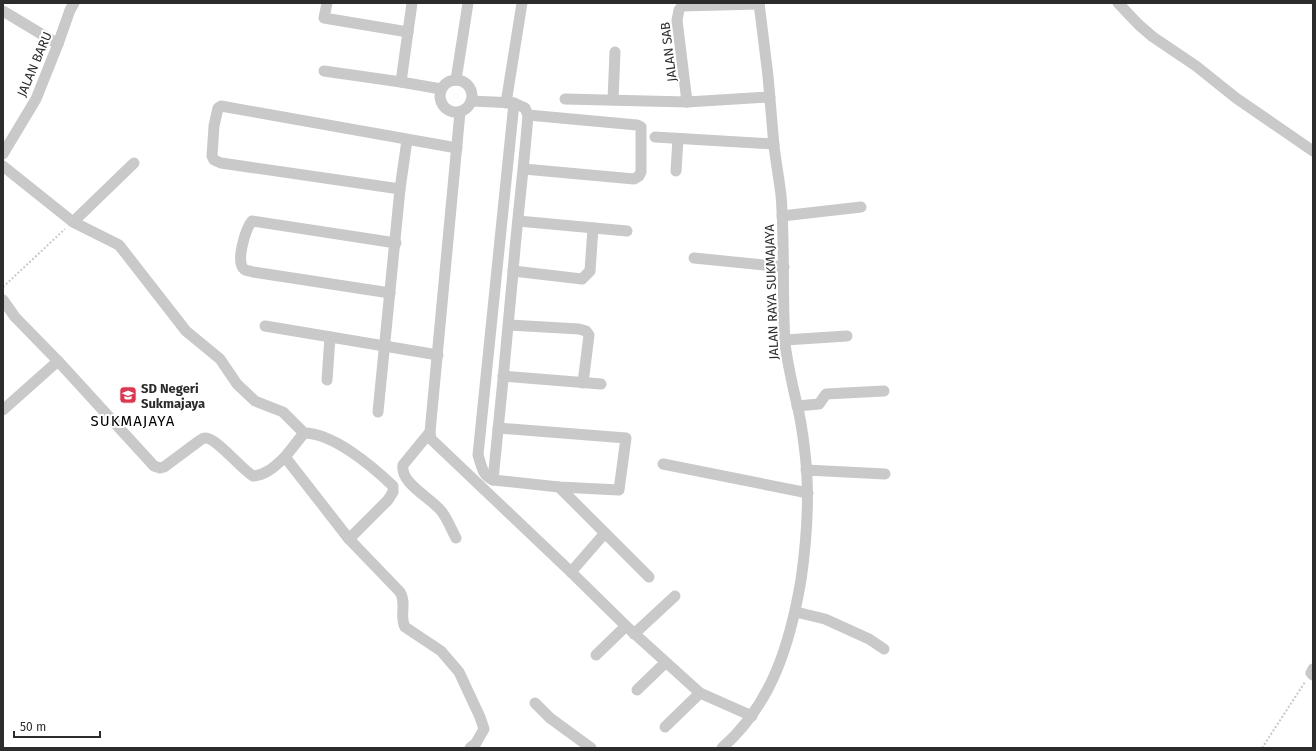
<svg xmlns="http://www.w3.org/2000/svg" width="1316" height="751" viewBox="0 0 1316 751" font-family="'Fira Sans',sans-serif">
<rect width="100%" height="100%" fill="#fff"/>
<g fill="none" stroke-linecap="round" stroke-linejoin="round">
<g stroke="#c9c9c9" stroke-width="2" stroke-dasharray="2 2" stroke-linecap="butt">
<polyline points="3,287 65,229"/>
<polyline points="1262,748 1305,682"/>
</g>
<g stroke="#c9c9c9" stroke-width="11">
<polyline points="327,3 324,18 408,32"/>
<polyline points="1118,3 1139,25 1153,37 1196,66 1236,98 1313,151"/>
<polyline points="3,11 58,44"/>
<polyline points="324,71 401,82 441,89"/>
<circle cx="456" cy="96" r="16"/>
<polyline points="456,80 468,3"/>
<polyline points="401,82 412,3"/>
<polyline points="565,99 687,102 770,97"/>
<polyline points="613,100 615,52"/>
<path d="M471 101 514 103 525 108 528 115C524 168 517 220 513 272 507 341 500 411 493 480"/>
<polyline points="687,102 677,20 679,10 682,6 759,4"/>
<polyline points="506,103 522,3"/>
<polyline points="460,112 430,432 431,439 571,572 626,626 700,693 752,716"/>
<polyline points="655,137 774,144"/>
<polyline points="3,154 36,99 58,44 70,10 74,3"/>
<polyline points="3,166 73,222 119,245 186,331 220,359 237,384 255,401 283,412 304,433"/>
<polyline points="524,169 634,179 639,176 641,172 641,127 637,125 528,115"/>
<polyline points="676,171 678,139"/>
<polyline points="400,189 221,163 214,160 212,156 214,126 218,108 221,106 457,148"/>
<polyline points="782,216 861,207"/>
<polyline points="518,221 627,231"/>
<polyline points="73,222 134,163"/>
<polyline points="694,258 784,267"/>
<polyline points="513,271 582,279 590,271 593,228"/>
<path d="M390 293 253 272C250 271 246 271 244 269 235 262 246 228 252 221L396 243"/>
<path d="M3 300 15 317 58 361 154 466 160 468 164 467 199 441C201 440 202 438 205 438 216 437 241 469 253 476 267 475 275 466 285 457L349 539 400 592C407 603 399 616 405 627L441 651 459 672 480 717 484 729 476 743 470 748"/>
<polyline points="509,325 579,329 586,331 589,335 583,383"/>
<polyline points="265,326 438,355"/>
<polyline points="785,340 847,336"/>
<polyline points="503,376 601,384"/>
<polyline points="327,380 330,337"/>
<polyline points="797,406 819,404 826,394 884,391"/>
<polyline points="3,410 58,361"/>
<polyline points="378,412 400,189 407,140"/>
<path d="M498 428 626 438 619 490 559 487 493 480C482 475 482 467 478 455L514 103"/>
<path d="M430 432 403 465C400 484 432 498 442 512 448 520 451 529 456 538"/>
<path d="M285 457 304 433C333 433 372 466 393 486V492L388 500 349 539"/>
<polyline points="663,464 808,493"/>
<polyline points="806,470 885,474"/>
<polyline points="559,487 605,533 571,572"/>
<polyline points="605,533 649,577"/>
<polyline points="796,612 825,619 869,639 884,649"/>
<polyline points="634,634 675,596"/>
<polyline points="596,655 626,626"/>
<polyline points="1313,669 1311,673 1313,675"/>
<polyline points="637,690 665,663"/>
<polyline points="535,703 550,718 591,748"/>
<polyline points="665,727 700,693"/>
<path d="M722 748C772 704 790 644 801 580 807 538 810 495 805 453 803 434 800 415 795 396 791 378 787 361 785 343 782 294 785 244 781 195 779 179 776 162 774 146 772 122 770 99 768 76 765 52 762 27 759 3"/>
</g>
</g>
<defs>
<symbol id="school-square" viewBox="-11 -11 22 22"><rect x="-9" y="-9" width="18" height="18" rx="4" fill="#da3850" stroke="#fff"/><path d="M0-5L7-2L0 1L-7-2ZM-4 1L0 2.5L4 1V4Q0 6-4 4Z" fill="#fff"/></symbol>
</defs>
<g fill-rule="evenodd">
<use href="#school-square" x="118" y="385" width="20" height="20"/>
</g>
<g text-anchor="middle" stroke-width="4" stroke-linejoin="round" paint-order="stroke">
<g font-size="13" fill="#2c2c2c" stroke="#fff">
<text transform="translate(668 52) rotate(-97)" y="5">JALAN SAB</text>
<text transform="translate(34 64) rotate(-67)" y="5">JALAN BARU</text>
<text transform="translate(771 292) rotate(-92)" y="5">JALAN RAYA SUKMAJAYA</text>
</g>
<g font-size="13" font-weight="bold" fill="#2c2c2c" stroke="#fff" text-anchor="start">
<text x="141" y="393">SD Negeri<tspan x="141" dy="15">Sukmajaya</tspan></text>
</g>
<g font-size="15" letter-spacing="1" fill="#000" stroke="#fff">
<text x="133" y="426">SUKMAJAYA</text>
</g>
</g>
<rect width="1316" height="751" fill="none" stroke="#2c2c2c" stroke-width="8"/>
<path d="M14 731v6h86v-6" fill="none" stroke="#2c2c2c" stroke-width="2"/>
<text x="20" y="731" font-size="12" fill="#2c2c2c" stroke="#ffffff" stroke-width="3" paint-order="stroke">50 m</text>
</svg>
